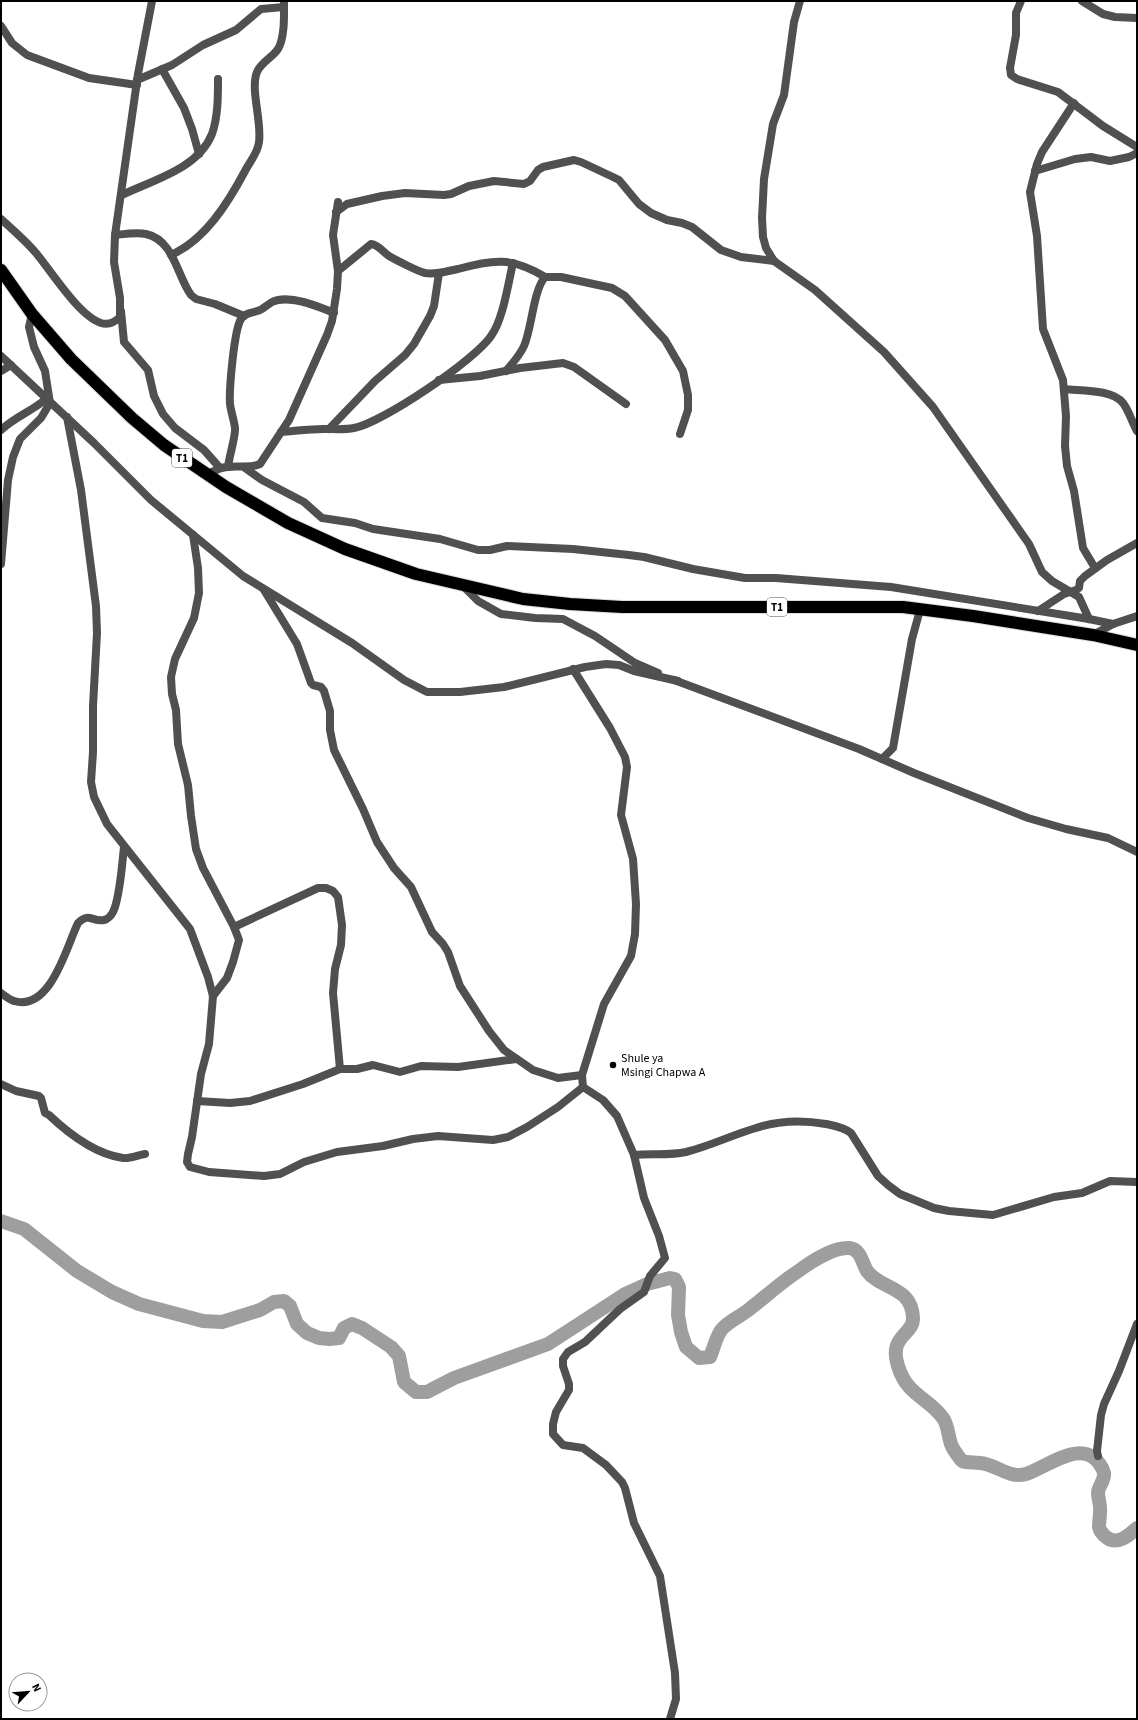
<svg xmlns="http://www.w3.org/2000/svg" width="1138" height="1720" viewBox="0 0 1138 1720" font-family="'Source Sans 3',sans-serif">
<rect width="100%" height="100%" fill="#fff"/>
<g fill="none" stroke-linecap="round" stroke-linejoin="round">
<path stroke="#9e9e9e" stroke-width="14" d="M1 1221 24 1229 77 1271 112 1292 139 1304 203 1321 222 1322 260 1310 274 1302 284 1301 290 1306 297 1324 307 1333 319 1338 329 1339 339 1338 344 1328 352 1324 362 1328 391 1347 399 1356 404 1382 416 1392H427L454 1378 548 1344 625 1294 647 1284 670 1278 675 1279 679 1287 678 1315 681 1332 686 1347 699 1358 710 1357C714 1348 716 1336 722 1329 729 1321 739 1317 747 1311 764 1298 779 1284 797 1272 809 1263 833 1247 849 1248 861 1249 862 1263 867 1271 881 1290 912 1286 913 1318 914 1335 888 1335 898 1366 907 1396 928 1397 943 1418 948 1425 948 1435 951 1444 953 1450 958 1456 962 1461 968 1463 974 1462 980 1463 996 1464 1009 1479 1026 1474 1045 1468 1075 1443 1094 1458 1098 1461 1103 1468 1104 1473 1105 1481 1098 1486 1098 1493 1098 1499 1101 1505 1100 1512 1100 1517 1099 1522 1099 1527 1100 1531 1102 1534 1106 1537 1117 1546 1128 1536 1137 1528"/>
<defs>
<polyline id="highway" points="1,270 32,314 71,359 132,418 164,445 226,487 288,523 345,549 416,574 523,599 570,604 622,607 903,607 973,616 1093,635 1137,645"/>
</defs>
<use href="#highway" stroke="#dbdbdb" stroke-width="14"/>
<g stroke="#505050" stroke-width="8">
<polyline points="800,1 794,22 784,95 773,124 764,179 762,218 763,237 766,248 774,261 815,290 884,352 933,407 1029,544 1042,572 1052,581 1079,597 1089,619"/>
<polyline points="1021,1 1016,13 1016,35 1010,68 1011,75 1017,79 1058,92 1103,126 1137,147"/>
<polyline points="1082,1 1103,14 1115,17 1137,18"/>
<polyline points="1,26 12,43 27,55 89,78 137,85"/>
<polyline points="162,69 184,108 192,129 199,154"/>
<polyline points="137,80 172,65 203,45 236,30 261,9 284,7"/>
<polyline points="1074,103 1042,152 1037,164 1030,192 1037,236 1043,329 1063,380 1066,416 1065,446 1067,466 1074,491 1083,548 1095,568"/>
<polyline points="1035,171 1075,159 1091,157 1110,161 1129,157 1137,153"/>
<path d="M122 195C153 180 198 169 212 134 218 117 218 97 218 79"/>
<polyline points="336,212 347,204 382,196 405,193 444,195 451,194 469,186 494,181 524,184 530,181 538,170 543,167 574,160 581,162 613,177 619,180 639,204 651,213 667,220 682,223 692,227 721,250 741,257 774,261"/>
<path d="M1 219C13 230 26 241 36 253 51 271 79 316 101 323 108 325 115 322 120 317V298L114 262 115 235 138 74 152 1"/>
<path d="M115 235C125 234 136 232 146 234 174 240 177 276 191 295L196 299 215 304 244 316"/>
<path d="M171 255C205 240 228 203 245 171 250 161 258 153 259 142 262 121 250 89 257 72 261 62 272 58 278 49 285 37 284 15 284 1"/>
<path d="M338 271 371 244C379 245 383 252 389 256 396 260 417 271 425 273 436 275 447 271 458 269 494 259 512 257 545 277"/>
<polyline points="121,311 124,342 148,370 154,396 163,414 175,428 204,450 220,468"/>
<polyline points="1,356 94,443 151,500 243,576 352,643 404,680 427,692 460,692 504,687 585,667 606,664 619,665 634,671 678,681"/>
<polyline points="1,371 11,365"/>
<path d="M506 371C513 363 520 355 524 346 532 328 533 291 545 277H561L612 288 625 296 665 340 683 371 688 395V410L680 434"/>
<polyline points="439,380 480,376 520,368 563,363 574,367 626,404"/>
<path d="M1064 389C1081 391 1112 389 1123 403 1129 411 1132 422 1137 431"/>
<polyline points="67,417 81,490 96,606 97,633 93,706 93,752 91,782 94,797 107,824 190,929 208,977 213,996 209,1044 201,1074 192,1137 188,1154 187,1162 190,1167 209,1172 264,1176 280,1174 304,1162 337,1152 383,1146 413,1139 438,1136 493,1140 508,1137 527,1127 558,1107 583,1087"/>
<polyline points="329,429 375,381 405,355 414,344 430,316 434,306 439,273"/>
<path d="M1 430C15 417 32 411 46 399"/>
<path d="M281 432C295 431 310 429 324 429 334 429 344 430 354 428 382 423 475 360 491 336 503 320 508 284 513 263"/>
<path d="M228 467C229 457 236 435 235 428 234 420 231 412 230 404 229 390 234 330 241 319 245 312 256 313 262 309 266 306 269 304 272 302 289 294 318 306 334 313"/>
<polyline points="245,468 262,480 304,502 322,518 355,523 373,529 440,539 478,550 490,550 507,546 573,549 629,555 644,557 693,569 745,578 776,578 891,587 1089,619 1113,624"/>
<path d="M207 475C214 471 220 467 228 467 239 465 249 469 260 464L289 420 327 335 332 321 337 289 338 271 333 235 338 202"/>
<polyline points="193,535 198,568 199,593 194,618 175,659 171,677 172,694 176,710 178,744 188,785 191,816 196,849 203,868 234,927 239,940 233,962 227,978 213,996"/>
<polyline points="1,564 8,480 13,457 20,439 41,418 50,403 45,371 34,347 29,327 32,314"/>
<polyline points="463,586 478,601 501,614 535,618 563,619 595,636 635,663 658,673"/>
<polyline points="264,590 297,644 311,683 313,685 321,687 324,691 330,711 330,730 334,750 363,809 377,842 394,868 411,887 432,932 443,944 448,952 460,986 489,1031 504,1050 533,1070 558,1078 582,1075"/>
<polyline points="1038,611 1064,594 1076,590 1079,588 1080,581 1085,576 1107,560 1137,543"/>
<polyline points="1093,635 1113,624 1137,616"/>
<polyline points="573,669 610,728 625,757 627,767 621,815 633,859 636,904 635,934 631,956 604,1004 582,1075 583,1087 603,1100 617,1116 634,1155 644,1198 659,1236 665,1258 650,1276 644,1292 620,1309 585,1342 568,1352 563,1359 563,1366 569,1384 569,1390 556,1412 553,1424 553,1434 563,1445 583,1448 606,1465 622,1482 625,1488 634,1523 660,1576 675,1673 676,1699 670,1719"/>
<polyline points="674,680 859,749 914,773 1028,818 1066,829 1108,838 1137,852"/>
<polyline points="882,759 893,748 912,639 920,610"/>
<polyline points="234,927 318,888 326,888 333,891 338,897 342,925 341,945 335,969 333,993 340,1069"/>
<path d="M1 993C5 996 10 1000 14 1001 51 1012 67 945 78 923 89 912 92 922 104 920 108 919 111 916 113 912 120 898 122 864 124 847"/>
<path d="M1 1084 16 1091 39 1096 41 1098 45 1113 49 1115C69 1134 95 1154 123 1158 130 1159 138 1155 145 1154"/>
<polyline points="197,1101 230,1103 250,1101 303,1084 340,1069 357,1069 373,1065 400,1072 421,1066 458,1067 516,1059"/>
<path d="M634 1155C652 1153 668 1156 686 1152 710 1146 732 1135 756 1128 777 1121 803 1120 826 1124 835 1126 843 1127 851 1133L878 1176 888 1185 900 1194 934 1208 949 1211 993 1215 1054 1197 1082 1193 1110 1181 1137 1182"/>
<polyline points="1098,1456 1097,1451 1101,1415 1104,1404 1119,1371 1137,1324"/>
</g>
<use href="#highway" stroke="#000" stroke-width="12"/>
</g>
<circle fill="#000" stroke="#fff" stroke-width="1.5" cx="613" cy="1065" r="4"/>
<g text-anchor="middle" stroke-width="3.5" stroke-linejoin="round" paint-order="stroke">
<g fill="#fff" stroke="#4c4c4c" stroke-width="1">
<rect x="172" y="449" width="20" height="18" rx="3"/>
<rect x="767" y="598" width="20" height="18" rx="3"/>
</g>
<g font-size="11" font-weight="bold" fill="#000">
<text x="182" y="462">T1</text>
<text x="777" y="611">T1</text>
</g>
<g font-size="12" fill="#000" stroke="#fff" text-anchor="start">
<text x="621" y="1062">Shule ya<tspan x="621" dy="14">Msingi Chapwa A</tspan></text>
</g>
</g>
<rect width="1138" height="1720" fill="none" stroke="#000000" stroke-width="4"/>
<g transform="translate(28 1692) rotate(64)"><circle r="19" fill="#ffffff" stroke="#999999"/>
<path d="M0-3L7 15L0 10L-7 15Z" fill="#000000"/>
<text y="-6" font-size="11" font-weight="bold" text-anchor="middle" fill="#000000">N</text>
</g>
</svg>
